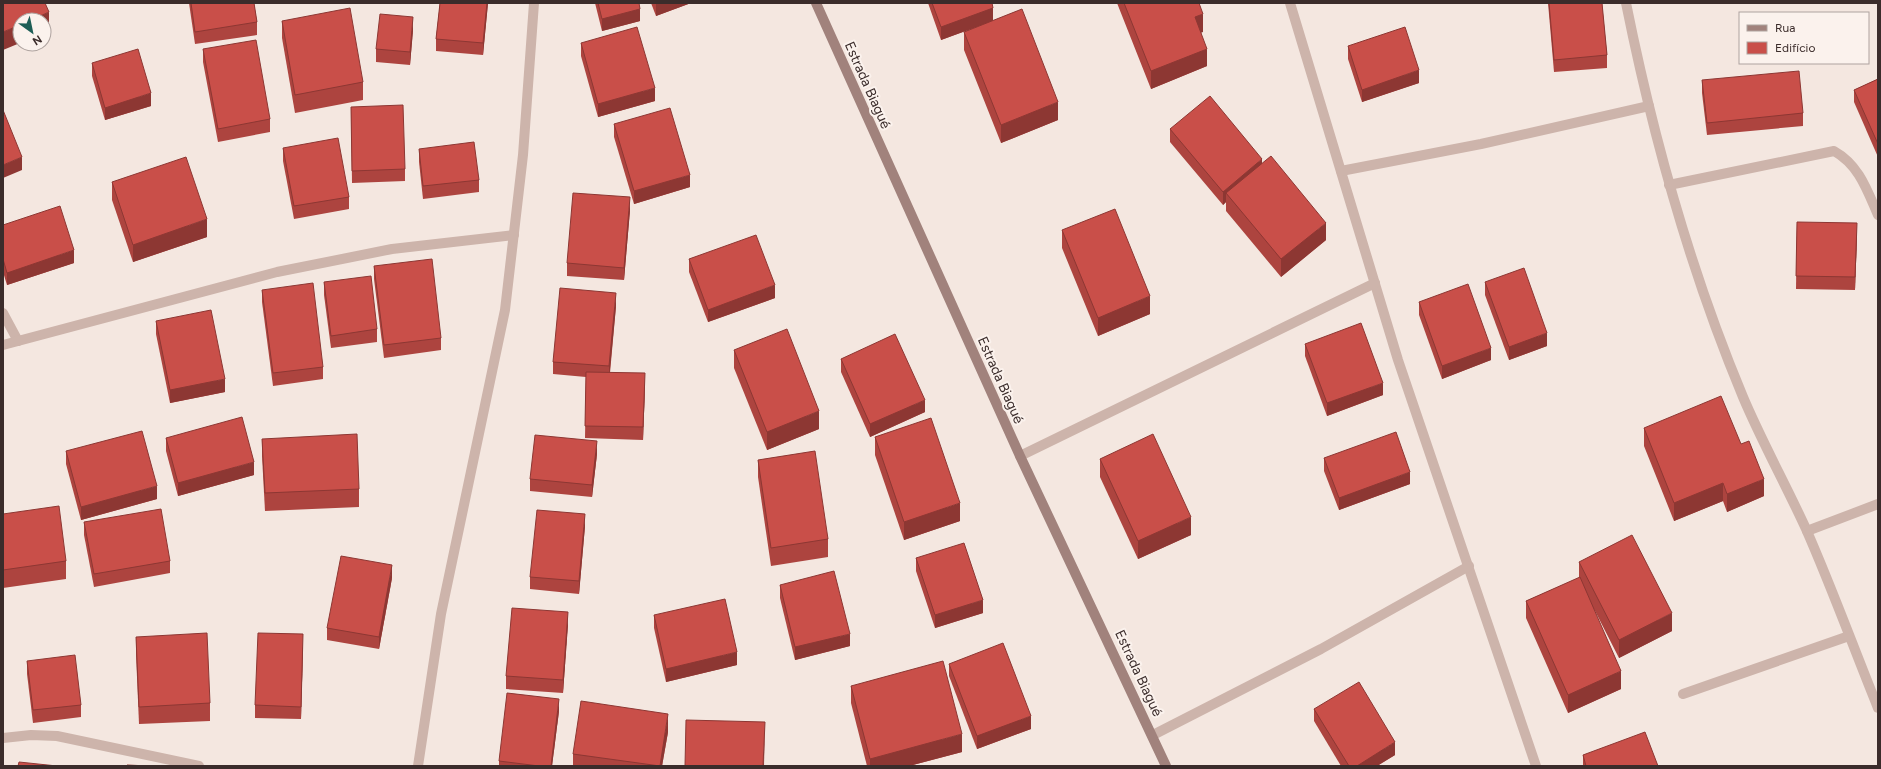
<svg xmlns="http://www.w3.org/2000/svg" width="1881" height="769" viewBox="0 0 1881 769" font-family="Figtree,sans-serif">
<rect width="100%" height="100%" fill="#f4e7e0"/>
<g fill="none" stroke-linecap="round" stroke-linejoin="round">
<g stroke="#cdb4ab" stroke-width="10">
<polyline points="1290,3 1398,360 1536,766"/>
<path d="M1626 3C1653 137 1690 270 1743 397 1762 442 1786 485 1806 529 1832 588 1854 649 1878 708"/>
<polyline points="1341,171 1481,144 1649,106"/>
<path d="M1669 185 1834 151C1859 165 1867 190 1878 215"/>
<polyline points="3,313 18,341"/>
<polyline points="3,345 277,272 392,249 514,235"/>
<polyline points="1020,456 1375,283"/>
<polyline points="1807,531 1878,504"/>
<polyline points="1683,694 1849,636"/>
<polyline points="1153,735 1321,649 1469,566"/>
<polyline points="3,738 31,735 57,736 199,766"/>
<polyline points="418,766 441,614 505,310 523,155 534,3"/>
</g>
<polyline stroke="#a1827c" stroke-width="10" points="816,3 1020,456 1166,766"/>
</g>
<g fill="#ad443f">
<polygon points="189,3 254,3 257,22 257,35 195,44"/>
<polygon points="440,3 488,3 483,55 436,51 436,39"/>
<polygon points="595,3 639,3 640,21 602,31"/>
<polygon points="651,3 691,3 656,16"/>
<polygon points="928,3 992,3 993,20 1058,120 1001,143 964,50 964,32 987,23 941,40"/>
<polygon points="1117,3 1199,3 1203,32 1201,32 1207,66 1151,89"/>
<polygon points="1548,3 1602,3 1607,55 1607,68 1554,72"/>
<polygon points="282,21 363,82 363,100 295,113 282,38"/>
<polygon points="413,30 410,65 376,62 376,49"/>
<polygon points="581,43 655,101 598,117 581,56"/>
<polygon points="1348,46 1419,83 1362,102 1348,59"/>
<polygon points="203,49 270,119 270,132 218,142 203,62"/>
<polygon points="92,63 151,106 105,120 92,76"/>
<polygon points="1878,79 1878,157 1854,102 1854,90"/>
<polygon points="1702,80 1803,113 1803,126 1707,135 1702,93"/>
<polygon points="351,107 405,169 405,181 352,183"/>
<polygon points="614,124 690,187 634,204 614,137"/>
<polygon points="1170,129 1262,163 1326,240 1281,277 1226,211 1226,202 1223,205 1170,142"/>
<polygon points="283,148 349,197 349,209 294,219 283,161"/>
<polygon points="419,149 479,180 479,192 423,199 419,162"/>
<polygon points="112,182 207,237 133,262 112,200"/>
<polygon points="630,210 624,280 567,276 567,263"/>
<polygon points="1797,222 1857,236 1855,290 1796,289"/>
<polygon points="3,225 74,263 7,285 3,272"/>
<polygon points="1062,230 1150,314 1098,336 1062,248"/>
<polygon points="689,259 775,298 708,322 689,272"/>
<polygon points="374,266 441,338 441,350 384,358 374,279"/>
<polygon points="324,282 377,329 377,342 331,348 324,295"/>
<polygon points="1485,282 1547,346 1509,360 1485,295"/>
<polygon points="262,290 323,367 323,379 273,386 262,302"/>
<polygon points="1419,302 1491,360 1442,379 1419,315"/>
<polygon points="616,306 610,373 645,386 643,440 585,438 586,377 553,374 553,362"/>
<polygon points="156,321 225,392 170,403 156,334"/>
<polygon points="1305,344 1383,395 1327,416 1305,356"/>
<polygon points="734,350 819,429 767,450 734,368"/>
<polygon points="841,359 925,412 870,437 841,372"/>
<polygon points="1644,428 1741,444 1764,496 1727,512 1723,501 1674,521 1644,446"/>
<polygon points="875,437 960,521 904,540 875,455"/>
<polygon points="166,438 254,475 178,496 166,451"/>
<polygon points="262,439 359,489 359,507 265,511 262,456"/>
<polygon points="66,451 157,499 81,520 66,464"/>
<polygon points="597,454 592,497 530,491 530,479"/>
<polygon points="1324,458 1410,484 1339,510 1324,471"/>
<polygon points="1100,459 1191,535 1138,559 1100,477"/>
<polygon points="758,460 828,539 828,557 771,566 758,477"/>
<polygon points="3,514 66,561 66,579 3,588"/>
<polygon points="84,522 170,561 170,573 94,587 84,535"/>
<polygon points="585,526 579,594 530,589 530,577"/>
<polygon points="916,558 983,613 935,628 916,571"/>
<polygon points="1579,562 1672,631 1619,658 1594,609 1621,689 1568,713 1526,618 1526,601 1579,578"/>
<polygon points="392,578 379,649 327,640 327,628"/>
<polygon points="780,585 850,646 795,660 780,598"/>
<polygon points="654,615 737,665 666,682 654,628"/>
<polygon points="568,624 563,693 506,689 506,676"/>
<polygon points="136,637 210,703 210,721 139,724 136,654"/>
<polygon points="303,647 301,719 255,718 255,705"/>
<polygon points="27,661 81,705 81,717 33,723 27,674"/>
<polygon points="949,664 1031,729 977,749 949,676"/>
<polygon points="851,686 962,752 909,766 867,766 851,703"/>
<polygon points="1314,709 1395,755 1377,766 1341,766 1314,721"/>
<polygon points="559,711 552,766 499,766 499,761"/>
<polygon points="668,732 662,766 573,766 573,754"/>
<polygon points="1583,755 1658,766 1583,766"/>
</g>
<g fill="#8d3733">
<polygon points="487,3 488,3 483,55 483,43"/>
<polygon points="656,3 691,3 656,16"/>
<polygon points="993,8 993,21 941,40 941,27"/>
<polygon points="640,9 640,21 602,31 602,19"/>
<polygon points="49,12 49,30 44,32 44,20 31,20"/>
<polygon points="1203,14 1203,32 1195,35 1195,17"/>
<polygon points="413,17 413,30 410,65 410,52"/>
<polygon points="20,25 20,43 3,50 3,32"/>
<polygon points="1207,49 1207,66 1151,89 1151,71"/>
<polygon points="1419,70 1419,83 1362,102 1362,90"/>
<polygon points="655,88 655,101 598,117 598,104"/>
<polygon points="151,93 151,106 105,120 105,108"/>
<polygon points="1058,102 1058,120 1001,143 1001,125"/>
<polygon points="22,157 22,170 3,178 3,165"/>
<polygon points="1262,159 1262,172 1226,193 1226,202 1223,205 1223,192"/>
<polygon points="690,175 690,187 634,204 634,191"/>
<polygon points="630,197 630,210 624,280 624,268"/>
<polygon points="207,219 207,237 133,262 133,245"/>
<polygon points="1326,223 1326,240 1281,277 1281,259"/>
<polygon points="1857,223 1857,236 1855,290 1855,277"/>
<polygon points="74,250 74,263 7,285 7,273"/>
<polygon points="775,285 775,298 708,322 708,310"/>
<polygon points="616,293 616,306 609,379 609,366"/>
<polygon points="1150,296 1150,314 1098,336 1098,318"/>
<polygon points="1547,333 1547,346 1509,360 1509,347"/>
<polygon points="1491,348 1491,360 1442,379 1442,366"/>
<polygon points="645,373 645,386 643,440 643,427"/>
<polygon points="225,379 225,392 170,403 170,390"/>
<polygon points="1383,383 1383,395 1327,416 1327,403"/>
<polygon points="925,400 925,412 870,437 870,424"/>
<polygon points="819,411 819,429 767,450 767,432"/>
<polygon points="597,441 597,454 592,497 592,485"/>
<polygon points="254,462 254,475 178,496 178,483"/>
<polygon points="1410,472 1410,484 1339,510 1339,498"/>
<polygon points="1764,479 1764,496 1727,512 1727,494"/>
<polygon points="1723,483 1723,501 1674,521 1674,503"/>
<polygon points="157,486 157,499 81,520 81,507"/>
<polygon points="960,503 960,521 904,540 904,522"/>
<polygon points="585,514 585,526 579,594 579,581"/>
<polygon points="1191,517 1191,535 1138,559 1138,541"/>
<polygon points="392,565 392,578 379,649 379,637"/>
<polygon points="983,600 983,613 935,628 935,615"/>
<polygon points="568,612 568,624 563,693 563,680"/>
<polygon points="1672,613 1672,631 1619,658 1619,640"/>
<polygon points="303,634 303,647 301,719 301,707"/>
<polygon points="850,634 850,646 795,660 795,647"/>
<polygon points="737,652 737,665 666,682 666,669"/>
<polygon points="1621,671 1621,689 1568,713 1568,695"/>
<polygon points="559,699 559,711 552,766 551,766"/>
<polygon points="668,714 668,732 662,766 660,766"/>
<polygon points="1031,716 1031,729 977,749 977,736"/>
<polygon points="765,722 764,766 763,766"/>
<polygon points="962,734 962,752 909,766 870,766 870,759"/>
<polygon points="1395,742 1395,755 1377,766 1357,766"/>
</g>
<g fill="#c94f49" stroke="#8d3733">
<polygon points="3,3 45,3 49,12 31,20 20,20 20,25 3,32"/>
<polygon points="191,3 254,3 257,22 195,32"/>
<polygon points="440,3 487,3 483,43 436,39"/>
<polygon points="598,3 639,3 640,9 602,19"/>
<polygon points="932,3 992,3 993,8 941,27"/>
<polygon points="1124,3 1199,3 1203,14 1195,17 1207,49 1151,71"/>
<polygon points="1549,3 1602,3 1607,55 1554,60"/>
<polygon points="350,8 363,82 295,95 282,21"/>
<polygon points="1022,9 1058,102 1001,125 964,32"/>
<polygon points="380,14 413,17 410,52 376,49"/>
<polygon points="637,27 655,88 598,104 581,43"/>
<polygon points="1405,27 1419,70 1362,90 1348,46"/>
<polygon points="256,40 270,119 218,129 203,49"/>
<polygon points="138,49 151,93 105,108 92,63"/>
<polygon points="1799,71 1803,113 1707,123 1702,80"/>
<polygon points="1878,79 1878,144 1854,90"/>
<polygon points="1210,96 1262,159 1223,192 1170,129"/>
<polygon points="403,105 405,169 352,171 351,107"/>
<polygon points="670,108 690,175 634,191 614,124"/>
<polygon points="3,110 22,157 3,165"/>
<polygon points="338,138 349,197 294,206 283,148"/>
<polygon points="474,142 479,180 423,186 419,149"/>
<polygon points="1271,156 1326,223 1281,259 1226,193"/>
<polygon points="186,157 207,219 133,245 112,182"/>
<polygon points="573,193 630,197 624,268 567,263"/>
<polygon points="60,206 74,250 7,273 3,259 3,225"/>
<polygon points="1115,209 1150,296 1098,318 1062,230"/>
<polygon points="1797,222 1857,223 1855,277 1796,276"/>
<polygon points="756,235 775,285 708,310 689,259"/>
<polygon points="432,259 441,338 384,345 374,266"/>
<polygon points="1524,268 1547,333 1509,347 1485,282"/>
<polygon points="371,276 377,329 331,336 324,282"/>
<polygon points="313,283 323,367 273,373 262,290"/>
<polygon points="1468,284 1491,348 1442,366 1419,302"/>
<polygon points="560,288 616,293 609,366 553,362"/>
<polygon points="211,310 225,379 170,390 156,321"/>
<polygon points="1361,323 1383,383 1327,403 1305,344"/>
<polygon points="787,329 819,411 767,432 734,350"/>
<polygon points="895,334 925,400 870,424 841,359"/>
<polygon points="586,372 645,373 643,427 585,426"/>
<polygon points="1721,396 1741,444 1749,441 1764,479 1727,494 1723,483 1674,503 1644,428"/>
<polygon points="242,417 254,462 178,483 166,438"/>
<polygon points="931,418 960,503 904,522 875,437"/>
<polygon points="142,431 157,486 81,507 66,451"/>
<polygon points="1396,432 1410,472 1339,498 1324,458"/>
<polygon points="357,434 359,489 265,493 262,439"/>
<polygon points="1153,434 1191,517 1138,541 1100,459"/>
<polygon points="535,435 597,441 592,485 530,479"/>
<polygon points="815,451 828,539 771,548 758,460"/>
<polygon points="59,506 66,561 3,570 3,514"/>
<polygon points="161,509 170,561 94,574 84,522"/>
<polygon points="537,510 585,514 579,581 530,577"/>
<polygon points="1632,535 1672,613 1619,640 1579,562"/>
<polygon points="964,543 983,600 935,615 916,558"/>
<polygon points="341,556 392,565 379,637 327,628"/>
<polygon points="834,571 850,634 795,647 780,585"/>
<polygon points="1580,577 1621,671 1568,695 1526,601"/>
<polygon points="725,599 737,652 666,669 654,615"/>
<polygon points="512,608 568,612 563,680 506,676"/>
<polygon points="207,633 210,703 139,707 136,637"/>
<polygon points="258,633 303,634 301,707 255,705"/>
<polygon points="1003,643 1031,716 977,736 949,664"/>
<polygon points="75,655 81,705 33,710 27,661"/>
<polygon points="943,661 962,734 870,759 851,686"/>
<polygon points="1359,682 1395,742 1357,766 1349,766 1314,709"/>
<polygon points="507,693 559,699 551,766 539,766 499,761"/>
<polygon points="581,701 668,714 660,766 573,754"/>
<polygon points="686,720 765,722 763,766 685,766"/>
<polygon points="1645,732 1658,766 1586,766 1583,755"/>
<polygon points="19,762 57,766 18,766"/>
<polygon points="127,765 149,766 127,766"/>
</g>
<g text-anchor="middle" stroke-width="4" stroke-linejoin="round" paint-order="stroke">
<g font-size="14" fill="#3b2c2b" stroke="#fbf2ed">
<text transform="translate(868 85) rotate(66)" y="5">Estrada Biagué</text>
<text transform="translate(1001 380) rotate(66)" y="5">Estrada Biagué</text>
<text transform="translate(1139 673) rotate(65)" y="5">Estrada Biagué</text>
</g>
</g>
<rect width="1881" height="769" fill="none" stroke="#3b2c2b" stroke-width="8"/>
<rect x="1739" y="12" width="130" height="52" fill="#fbf2ed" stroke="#aea39f"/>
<rect x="1747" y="25" width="20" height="6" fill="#a1827c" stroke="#aea39f"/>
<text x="1775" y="32" font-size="12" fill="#3b2c2b">Rua</text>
<rect x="1747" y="42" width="20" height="12" fill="#c94f49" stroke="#aea39f"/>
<text x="1775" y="52" font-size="12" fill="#3b2c2b">Edifício</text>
<g transform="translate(32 32) rotate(147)"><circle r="19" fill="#fbf2ed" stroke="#aea39f"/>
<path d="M0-3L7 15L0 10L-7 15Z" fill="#1e5e56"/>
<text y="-6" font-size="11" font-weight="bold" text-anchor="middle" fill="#3b2c2b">N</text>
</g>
</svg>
